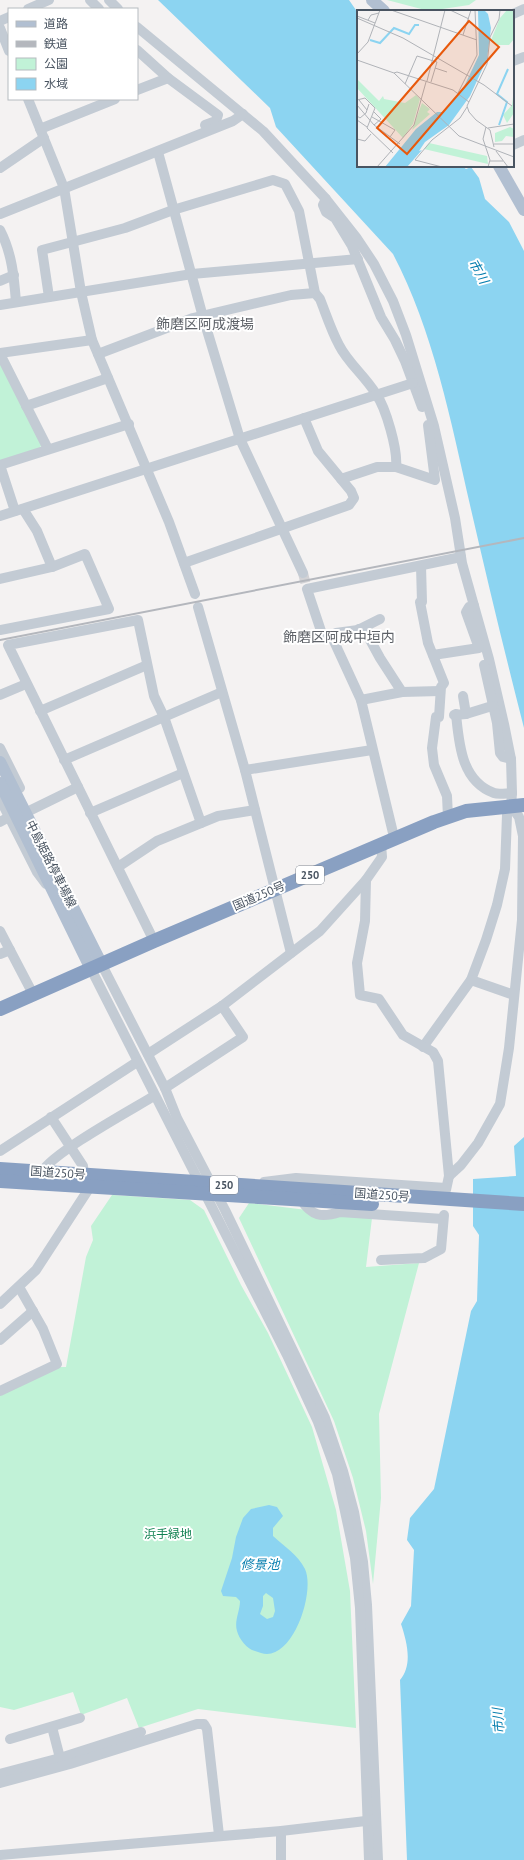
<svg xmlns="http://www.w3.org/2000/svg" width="524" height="1860" viewBox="0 0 524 1860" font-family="'PT Sans','Noto Sans JP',sans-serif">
<rect width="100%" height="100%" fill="#f4f2f2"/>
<g fill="#c1f2d7">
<polygon points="387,0 476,0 469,5 429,11"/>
<polygon points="0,361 42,443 40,448 0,461"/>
<polygon points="112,1195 190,1200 204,1210 241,1285 268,1333 312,1427 336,1510 350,1591 356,1728 198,1709 139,1728 127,1698 81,1715 73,1692 14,1710 0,1707 0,1394 55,1367 66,1367 86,1257 93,1240 91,1226"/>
<polygon points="249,1203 372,1218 366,1267 419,1263 379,1414 381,1498 373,1584 366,1531 353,1478 334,1421 239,1218"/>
</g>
<g fill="#8cd4f1" fill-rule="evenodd">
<path d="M158 0H349L358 13V166H462L466 169 471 167 479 178 485 199 509 222 524 251V728C505 654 487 579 470 505 451 421 433 330 393 254L276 127 270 108Z"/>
<path d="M524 1137V1860H407L400 1680C413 1665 407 1642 401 1624L411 1606 414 1550 407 1540 410 1518 434 1489 471 1311 477 1301 479 1235 473 1226V1179L516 1176 514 1146Z"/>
<path d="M269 1505 277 1507 283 1516 273 1528V1536C284 1546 298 1555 305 1569 315 1591 295 1654 267 1654 263 1654 259 1652 255 1651 247 1649 239 1639 237 1631 234 1621 240 1611 240 1601L236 1597 223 1596 221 1591 232 1558 236 1537 243 1518 251 1509ZM266 1593 273 1598 275 1611 273 1617 267 1619 260 1614 263 1606V1596Z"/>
</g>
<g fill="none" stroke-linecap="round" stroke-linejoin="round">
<polyline stroke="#d2d2d5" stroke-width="10" stroke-dasharray="10 5" stroke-linecap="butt" points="303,573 307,589"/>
<g stroke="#c3cbd4" stroke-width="10">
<polyline points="90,0 99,9"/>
<polyline points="109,0 118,9"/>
<polyline points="28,9 49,0"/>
<polyline points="513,14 524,9"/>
<polyline points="0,21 9,17"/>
<polyline points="137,27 263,131 326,199 356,237 374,264 393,301 406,335 434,426 455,518 462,563 489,659 504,724 511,759 512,793 511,806 507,815 505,869 497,905 486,940 471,980 423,1047"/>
<polyline points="0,28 9,51"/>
<polyline points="137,50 168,78 218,115 216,121 205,125"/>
<polyline points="513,61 524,57"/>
<polyline points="137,90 168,78"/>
<polyline points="28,99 64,188 81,292 92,340 169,522 195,594"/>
<polyline points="40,129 115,99"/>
<polyline points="513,145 524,140"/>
<polyline points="158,152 203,317 240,439 303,573"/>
<polyline points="0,168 44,138"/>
<polyline points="326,199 323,205 326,212 335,218 352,246 381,317 395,340 405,361 422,407"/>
<polyline points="0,214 233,121 243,114"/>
<path d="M0 230C12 253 14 277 16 302"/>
<polyline points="0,281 14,275"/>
<path d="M49 297 42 250 125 228 173 210 273 180 285 184 299 211 315 293 320 299C326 314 331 330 339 345 348 363 365 376 376 394 386 408 398 450 396 467"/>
<polyline points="0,305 192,274 358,259"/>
<polyline points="0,353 92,340"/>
<polyline points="0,354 48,449"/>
<polyline points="98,354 193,318 291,295 315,293"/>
<polyline points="26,406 108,378"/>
<polyline points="0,465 129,424"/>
<polyline points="0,465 15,511"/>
<polyline points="341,479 377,467 396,467 435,480 428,425"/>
<polyline points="23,509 37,531 52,567"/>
<polyline points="0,516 413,383"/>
<polyline points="184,563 349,505 354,498 351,491 318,451 304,418"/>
<polyline points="421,566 422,602 420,602 428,643 444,683 441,687 439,717 436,717 432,748 434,765 447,796 448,817"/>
<polyline points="0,579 52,567 85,554 109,609 0,630"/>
<polyline points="198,607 245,770 291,953"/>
<polyline points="359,629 368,636 380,658 402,692"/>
<polyline points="332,637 336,633 358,630 380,619"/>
<polyline points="433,655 479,648 466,612 469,607 474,606"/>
<polyline points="484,665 497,723 500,753 503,757 511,759"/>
<polyline points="0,695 26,684"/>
<polyline points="463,696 466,714"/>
<polyline points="361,700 402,692 440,691"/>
<polyline points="40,711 147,665"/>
<path d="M456 714C459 743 461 781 494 793 499 795 507 793 512 793"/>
<polyline points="454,715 466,714 492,706"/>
<polyline points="0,748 20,788"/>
<polyline points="64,760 222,692"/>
<polyline points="245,770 372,750"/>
<polyline points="0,799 37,872 46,884"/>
<polyline points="31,810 78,787"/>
<polyline points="90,813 183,773"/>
<polyline points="0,822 9,817"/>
<polyline points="394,837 361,700 332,637 322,634 307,589 461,557"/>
<polyline points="381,844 382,857 366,880 365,921 357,963 360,995 379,999 403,1035 433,1052 438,1061 449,1176 446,1190"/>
<polyline points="118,867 157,841 218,816 255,810"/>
<polyline points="0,931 33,994"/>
<polyline points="154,941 8,645 138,620 154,696 164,717 201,823"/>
<polyline points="0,954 10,950"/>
<polyline points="102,965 165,1088 177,1118 225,1210 296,1357 325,1418 343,1471 354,1512 363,1562 367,1605 378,1860"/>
<polyline points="91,969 287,1355 318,1422 337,1474 355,1558 360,1608 369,1860"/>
<polyline points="471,980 514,995"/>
<polyline points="148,1054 222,1006 320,931 366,880"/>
<polyline points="165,1088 243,1037 222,1006"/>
<polyline points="51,1117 83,1166 84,1175"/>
<polyline points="0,1151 137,1062"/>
<path d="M42 1172C52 1153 131 1110 154 1096"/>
<polyline points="449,1176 461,1165 478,1143 500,1104 509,1048 522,920 523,836 519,817 511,806"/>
<polyline points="264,1182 296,1178 446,1188"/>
<path d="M301 1200C312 1216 321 1218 340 1212L443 1219"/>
<polyline points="381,1260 424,1258 441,1249 444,1215"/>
<polyline points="0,1304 36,1270 90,1187"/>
<polyline points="0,1340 33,1311"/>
<polyline points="0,1391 57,1364 43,1329 19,1287"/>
<polyline points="52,1727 60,1758"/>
<polyline points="10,1739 80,1718"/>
<polyline points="0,1774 60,1758 141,1732"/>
<polyline points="0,1783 70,1764 197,1724 204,1724 207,1729 219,1835"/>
<polyline points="281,1831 281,1860"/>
<polyline points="0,1855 281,1831 374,1820"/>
</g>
<g stroke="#b1bfd1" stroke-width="12">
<polyline points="372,0 384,11"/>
<polyline points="499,166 524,210"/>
<polyline points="0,762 102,965"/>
<polyline points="0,783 91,969"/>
</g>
<g stroke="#89a0c2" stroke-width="14">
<polyline points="0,1009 154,941 434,822 466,811 524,805"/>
<polyline points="0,1169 524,1204"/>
<polyline points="0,1181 372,1204"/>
</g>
<polyline stroke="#b4b7bd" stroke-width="2" points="0,640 524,538"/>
</g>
<g text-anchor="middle" stroke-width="4" stroke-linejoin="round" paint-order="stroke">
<g fill="#fff" stroke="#808790" stroke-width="1">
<rect x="296" y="866" width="28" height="18" rx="3"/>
<rect x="210" y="1176" width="28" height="18" rx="3"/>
</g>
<g font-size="11" font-weight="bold" fill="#495461">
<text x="310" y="879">250</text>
<text x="224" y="1189">250</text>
</g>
<g font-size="12" fill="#495461" stroke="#fff">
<text transform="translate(51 864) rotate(63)" y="4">中島姫路停車場線</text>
<text transform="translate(259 896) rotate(-23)" y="4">国道250号</text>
<text transform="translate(58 1173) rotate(4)" y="4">国道250号</text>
<text transform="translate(382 1195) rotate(4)" y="4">国道250号</text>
</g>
<g font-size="12" fill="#138253" stroke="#fff">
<text x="168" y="1538">浜手緑地</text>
</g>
<g font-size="13" font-style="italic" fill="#077faf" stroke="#fff">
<text transform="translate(479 271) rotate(61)" y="5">市川</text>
<text x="260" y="1569">修景池</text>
<text transform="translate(498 1721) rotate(-95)" y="5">市川</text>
</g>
<g font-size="14" fill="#5e6268" stroke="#fff">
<text x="205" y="329">飾磨区阿成渡場</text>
<text x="339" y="642">飾磨区阿成中垣内</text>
</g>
</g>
<g transform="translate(357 10)">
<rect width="157" height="157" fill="#f4f2f2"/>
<path d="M150 0H157V29L152 35H139L134 30 143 8ZM0 69 22 91 26 86 27 89 48 93 59 85 63 89 56 114 46 128 0 78ZM157 79V103L150 113 146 105 155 95ZM65 93 73 99 70 102 73 104 55 120ZM153 117 157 119V127L149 126 145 131 138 132V123ZM72 133 130 146 131 154 67 139Z" fill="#c1f2d7"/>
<path d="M121 0H127L131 4 134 18 130 49 113 86 92 115 68 132 62 141 65 140 50 157H28L59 119 80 102H87L105 81 122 45Z" fill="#8cd4f1"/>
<path fill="none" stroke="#8cd4f1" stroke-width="2" d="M13 30 23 33 37 18 52 24 58 15H62M142 115 150 92 140 84 151 59"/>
<path fill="none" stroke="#b0b3b8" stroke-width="1" d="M34 0 120 30M93 0 112 9M0 6 18 13M0 8 46 28 127 75 155 96M11 10 14 5 22 3M106 25 114 0M0 44 11 32 23 0M0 50 37 63 102 126 157 147M78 58 90 62M37 63 40 62 96 80 112 92M70 71 88 0M48 74 60 46 80 52 74 72M101 83 120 45 118 0M0 90 8 88 18 98 10 118 36 143M2 90 10 100M0 95 17 115 43 134M17 102 24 109 17 115M0 106 3 108 9 103 12 94M15 107 38 120 33 127M0 110 10 117M129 117 126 129 133 150 131 157M131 118 157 114M0 129 8 131 14 124M137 134H157M137 137 133 120 119 110 112 102 110 96 130 54 133 27 142 9 143 0M139 141 151 157M133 151H146M20 157 57 115 69 72M85 157 58 150 75 130 103 108 110 97"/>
<path fill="#e8590c" fill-opacity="0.15" stroke="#e8590c" stroke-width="2" d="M112 11 142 37 50 144 20 118Z"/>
<rect width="157" height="157" fill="none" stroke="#495461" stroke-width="2"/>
</g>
<rect x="8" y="8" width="130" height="92" fill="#ffffff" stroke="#b6bbc0"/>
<rect x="16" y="21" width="20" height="6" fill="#b1bfd1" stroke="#b6bbc0"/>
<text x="44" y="28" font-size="12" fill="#495461">道路</text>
<rect x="16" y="41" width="20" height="6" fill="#b4b7bd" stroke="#b6bbc0"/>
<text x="44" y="48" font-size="12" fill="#495461">鉄道</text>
<rect x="16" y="58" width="20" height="12" fill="#c1f2d7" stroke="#b6bbc0"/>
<text x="44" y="68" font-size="12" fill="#495461">公園</text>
<rect x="16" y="78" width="20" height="12" fill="#8cd4f1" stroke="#b6bbc0"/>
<text x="44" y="88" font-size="12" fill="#495461">水域</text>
</svg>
